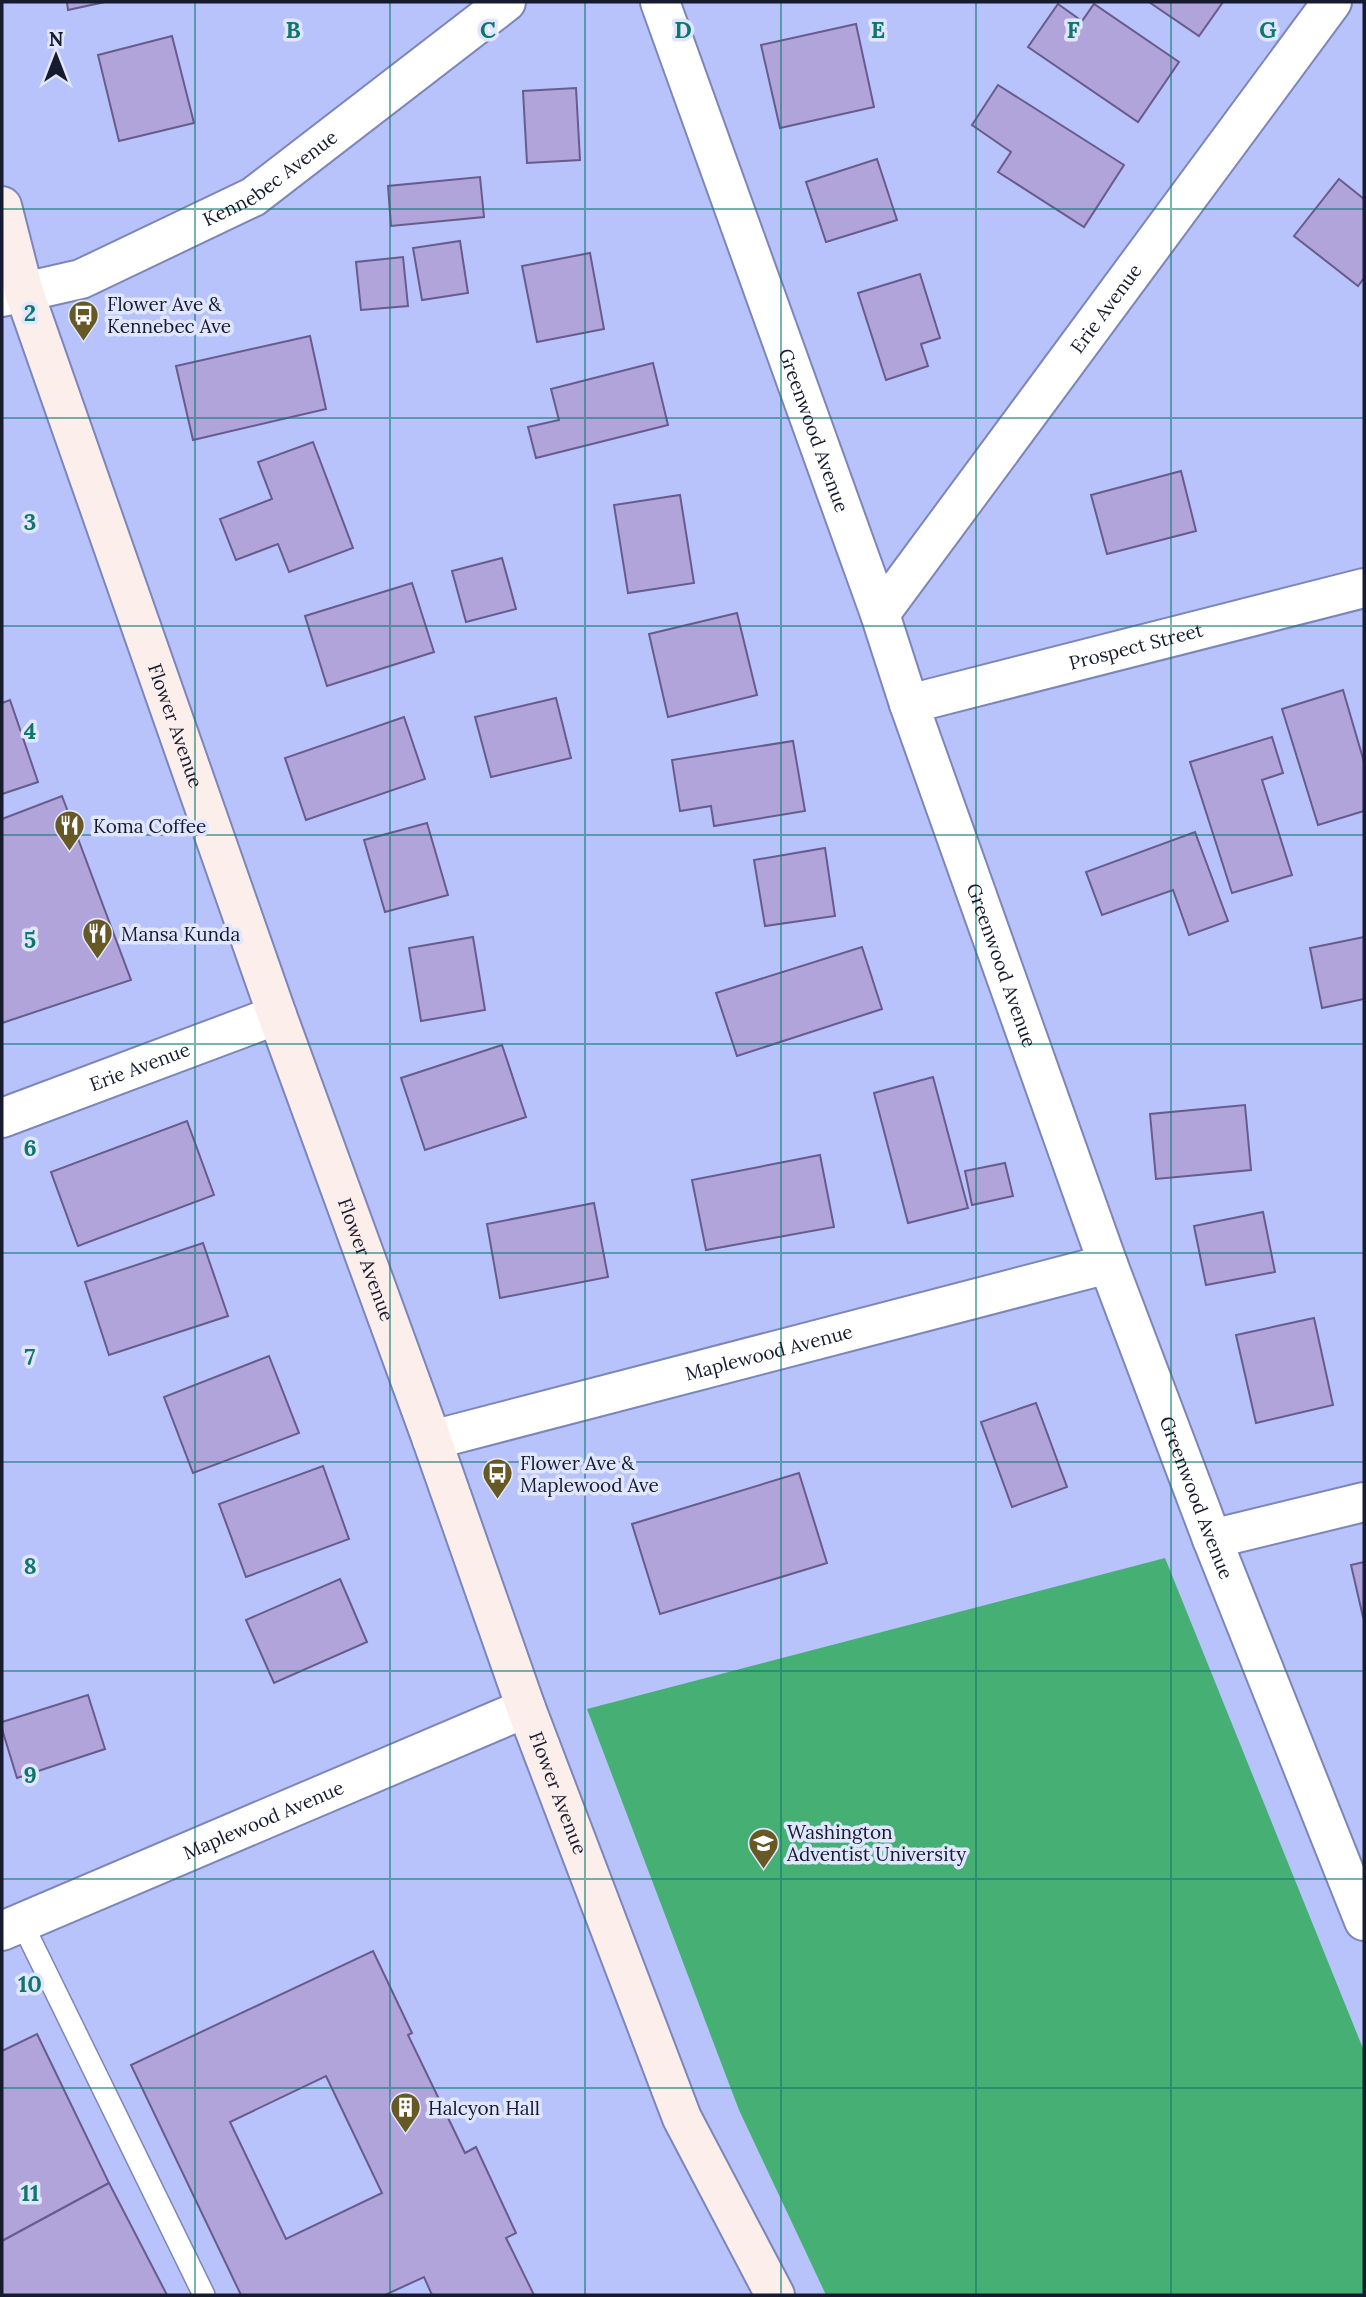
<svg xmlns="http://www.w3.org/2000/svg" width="1366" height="2297" viewBox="0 0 1366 2297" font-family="Lora,serif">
<rect width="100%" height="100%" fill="#b7c3fa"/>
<polygon fill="#46b074" points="1165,1558 1364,2051 1364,2295 826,2295 739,2110 587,1709"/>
<g fill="#b1a4db" stroke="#685b8d" stroke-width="2" fill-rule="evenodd">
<polygon points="67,2 105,2 68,10"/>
<polygon points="1149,2 1223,2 1199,36"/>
<polygon points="1058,4 1082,21 1094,4 1179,62 1138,122 1028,47"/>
<polygon points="856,24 874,107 780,128 761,45"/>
<polygon points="172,36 194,123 119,141 98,55"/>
<polygon points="998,85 1124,165 1084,227 998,172 1011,152 972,125"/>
<polygon points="576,88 580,160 527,163 523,91"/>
<polygon points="877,159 897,220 826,242 806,182"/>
<polygon points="480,177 484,217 391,226 388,186"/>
<polygon points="1339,179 1364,199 1364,278 1358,286 1294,236"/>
<polygon points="460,241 468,293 422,300 413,248"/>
<polygon points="590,253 604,329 537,342 522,266"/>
<polygon points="403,257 408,306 361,310 356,262"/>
<polygon points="920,274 940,338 921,344 928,366 886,380 858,293"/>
<polygon points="310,336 326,409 193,440 176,366"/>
<polygon points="653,363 668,425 536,458 528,427 559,420 551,389"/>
<polygon points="313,442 353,548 289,572 278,544 236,560 220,519 272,499 258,462"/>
<polygon points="1181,471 1196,531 1107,554 1091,495"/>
<polygon points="680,495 694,583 628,593 614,505"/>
<polygon points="502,558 516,609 466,622 452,571"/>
<polygon points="412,583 434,652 327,686 305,616"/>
<polygon points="737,613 757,695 668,717 649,634"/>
<polygon points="1343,690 1364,762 1364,811 1318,825 1282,709"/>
<polygon points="556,698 571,758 491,777 475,717"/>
<polygon points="10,700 38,782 2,794 2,703"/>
<polygon points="404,717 425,779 306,820 285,758"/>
<polygon points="1272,737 1283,773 1262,780 1292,875 1232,893 1190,762"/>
<polygon points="793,741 805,811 714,826 711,806 680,811 672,760"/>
<polygon points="62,796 131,980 2,1023 2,819"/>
<polygon points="427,823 448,895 385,912 364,840"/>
<polygon points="1195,832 1228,921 1189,935 1173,890 1102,915 1086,872"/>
<polygon points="825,848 835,916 765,926 754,860"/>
<polygon points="473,937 485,1010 421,1021 409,948"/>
<polygon points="1364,937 1364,999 1322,1008 1310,948"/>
<polygon points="862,947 882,1009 737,1056 716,993"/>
<polygon points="502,1045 526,1117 425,1150 401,1078"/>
<polygon points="933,1077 968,1208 908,1223 874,1093"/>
<polygon points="1245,1105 1251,1170 1156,1179 1150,1114"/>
<polygon points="187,1121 214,1195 78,1246 51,1172"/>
<polygon points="820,1155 834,1227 706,1250 692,1180"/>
<polygon points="1005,1163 1013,1196 972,1205 965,1171"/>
<polygon points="594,1203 608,1277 500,1298 487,1224"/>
<polygon points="1263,1212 1275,1272 1206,1285 1194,1226"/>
<polygon points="203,1243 228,1316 109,1355 85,1282"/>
<polygon points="1314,1318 1333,1405 1256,1423 1236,1335"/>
<polygon points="269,1356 299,1433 193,1473 164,1397"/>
<polygon points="1036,1403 1067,1487 1012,1507 981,1422"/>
<polygon points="323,1466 349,1539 246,1577 219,1504"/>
<polygon points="799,1473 827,1563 660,1614 632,1524"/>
<polygon points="1364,1562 1364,1616 1363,1617 1351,1565"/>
<polygon points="340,1579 367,1642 274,1683 246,1620"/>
<polygon points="88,1695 105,1749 17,1778 2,1729 2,1722"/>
<path d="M373 1951 412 2033 408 2035 465 2153 476 2147 516 2233 506 2238 534 2295H432L424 2277 385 2295H241L131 2065ZM326 2076 382 2193 286 2239 230 2122Z"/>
<polygon points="37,2034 109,2183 2,2241 2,2051"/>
<polygon points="109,2183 167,2295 2,2295 2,2241"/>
</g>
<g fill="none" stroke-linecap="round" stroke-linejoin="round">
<defs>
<polyline id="lane" points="22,1923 204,2295"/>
<g id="street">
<path id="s1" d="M660 2 880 614 909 704 1108 1264 1212 1539 1364 1921"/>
<path id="s2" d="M2 297 81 279 253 197 506 2"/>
<path id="s3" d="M880 614 1332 2"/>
<path id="s4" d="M909 704 1364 588"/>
<path id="s5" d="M2 1118 277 1015"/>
<path id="s6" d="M432 1440 1108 1264"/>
<polyline points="1212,1539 1364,1502"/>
<path id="s7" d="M2 1931 526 1708"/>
</g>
<g id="secondary">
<path id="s8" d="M2 206 24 292 277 1015 432 1440 526 1708 682 2118 775 2295"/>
</g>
</defs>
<use href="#lane" stroke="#7c86ba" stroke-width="24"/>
<use href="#street" stroke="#7c86ba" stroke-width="42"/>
<use href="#secondary" stroke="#7c86ba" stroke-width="42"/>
<use href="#lane" stroke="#fff" stroke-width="21"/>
<use href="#street" stroke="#fff" stroke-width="38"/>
<use href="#secondary" stroke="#fceeeb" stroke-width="38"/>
</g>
<path fill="none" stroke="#0f766e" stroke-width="2" stroke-opacity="0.55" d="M195 2V2295M390 2V2295M585 2V2295M781 2V2295M976 2V2295M1171 2V2295M2 209H1364M2 418H1364M2 626H1364M2 835H1364M2 1044H1364M2 1253H1364M2 1462H1364M2 1671H1364M2 1879H1364M2 2088H1364"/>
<defs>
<symbol id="bus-pin" viewBox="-11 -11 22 30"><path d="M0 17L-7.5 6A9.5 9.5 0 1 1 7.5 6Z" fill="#665926" stroke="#e0e6fd"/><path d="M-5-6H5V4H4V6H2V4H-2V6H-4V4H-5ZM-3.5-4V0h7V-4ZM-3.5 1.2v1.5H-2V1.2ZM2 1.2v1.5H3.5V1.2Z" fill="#fff"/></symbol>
<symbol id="restaurant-pin" viewBox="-11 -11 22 30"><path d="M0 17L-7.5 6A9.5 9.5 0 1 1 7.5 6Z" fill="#665926" stroke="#e0e6fd"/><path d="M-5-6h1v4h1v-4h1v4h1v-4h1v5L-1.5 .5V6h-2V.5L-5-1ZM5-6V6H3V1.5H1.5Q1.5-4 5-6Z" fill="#fff"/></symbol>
<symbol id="university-pin" viewBox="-11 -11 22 30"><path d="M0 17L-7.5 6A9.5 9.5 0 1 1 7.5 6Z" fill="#665926" stroke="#e0e6fd"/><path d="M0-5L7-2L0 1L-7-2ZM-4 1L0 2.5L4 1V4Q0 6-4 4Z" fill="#fff"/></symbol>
<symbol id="building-pin" viewBox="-11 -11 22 30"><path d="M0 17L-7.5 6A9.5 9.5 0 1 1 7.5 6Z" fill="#665926" stroke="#e0e6fd"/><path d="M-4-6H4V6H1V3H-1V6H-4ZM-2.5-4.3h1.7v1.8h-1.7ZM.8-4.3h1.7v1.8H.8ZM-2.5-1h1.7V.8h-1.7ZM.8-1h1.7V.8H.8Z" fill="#fff"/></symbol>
</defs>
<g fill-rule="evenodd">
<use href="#bus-pin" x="66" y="298" width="35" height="47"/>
<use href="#restaurant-pin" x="52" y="808" width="35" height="47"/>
<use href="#restaurant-pin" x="80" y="916" width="35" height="47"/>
<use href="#bus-pin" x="480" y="1456" width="35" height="47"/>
<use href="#university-pin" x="746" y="1826" width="35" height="47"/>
<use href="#building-pin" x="388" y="2090" width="35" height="47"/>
</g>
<g text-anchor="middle" stroke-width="7" stroke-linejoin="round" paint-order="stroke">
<g font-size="19" fill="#171b2f" stroke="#e0e6fd">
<text dy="7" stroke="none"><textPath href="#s2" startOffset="296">Kennebec Avenue</textPath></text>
<text dy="7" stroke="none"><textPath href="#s3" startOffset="380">Erie Avenue</textPath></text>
<text dy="7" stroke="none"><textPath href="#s1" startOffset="455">Greenwood Avenue</textPath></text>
<text dy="7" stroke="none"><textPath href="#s4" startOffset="234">Prospect Street</textPath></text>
<text dy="7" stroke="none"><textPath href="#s8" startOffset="548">Flower Avenue</textPath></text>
<text dy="7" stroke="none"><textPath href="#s1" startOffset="1022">Greenwood Avenue</textPath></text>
<text dy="7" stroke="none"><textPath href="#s5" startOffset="147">Erie Avenue</textPath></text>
<text dy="7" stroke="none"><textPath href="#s8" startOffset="1115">Flower Avenue</textPath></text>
<text dy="7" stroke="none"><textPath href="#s6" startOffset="348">Maplewood Avenue</textPath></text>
<text dy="7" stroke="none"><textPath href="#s1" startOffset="1589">Greenwood Avenue</textPath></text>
<text dy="7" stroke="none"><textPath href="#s8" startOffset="1682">Flower Avenue</textPath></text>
<text dy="7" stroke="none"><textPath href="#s7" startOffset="284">Maplewood Avenue</textPath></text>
</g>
<g font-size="19" fill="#171b2f" stroke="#e0e6fd" text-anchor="start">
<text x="107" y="311">Flower Ave &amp;<tspan x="107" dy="22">Kennebec Ave</tspan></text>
<text x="93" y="833">Koma Coffee</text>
<text x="121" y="941">Mansa Kunda</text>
<text x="520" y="1470">Flower Ave &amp;<tspan x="520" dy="22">Maplewood Ave</tspan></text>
<text x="787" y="1839">Washington<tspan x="787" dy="22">Adventist University</tspan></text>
<text x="428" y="2115">Halcyon Hall</text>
</g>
</g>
<g font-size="23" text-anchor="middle" font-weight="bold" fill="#0f766e" stroke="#e0e6fd" stroke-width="7" stroke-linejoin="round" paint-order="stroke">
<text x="293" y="38">B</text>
<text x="488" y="38">C</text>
<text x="683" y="38">D</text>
<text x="878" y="38">E</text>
<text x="1073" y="38">F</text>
<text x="1268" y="38">G</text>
<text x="30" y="321">2</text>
<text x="30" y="530">3</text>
<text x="30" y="739">4</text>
<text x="30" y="948">5</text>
<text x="30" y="1156">6</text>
<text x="30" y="1365">7</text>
<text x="30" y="1574">8</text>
<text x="30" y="1783">9</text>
<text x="30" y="1992">10</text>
<text x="30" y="2201">11</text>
</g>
<rect width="1366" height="2297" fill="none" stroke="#171b2f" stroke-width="7"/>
<g transform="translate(56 56)" stroke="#e0e6fd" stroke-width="5" paint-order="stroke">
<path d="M0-5L12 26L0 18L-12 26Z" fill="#171b2f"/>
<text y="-10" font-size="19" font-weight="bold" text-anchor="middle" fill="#171b2f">N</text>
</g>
</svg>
